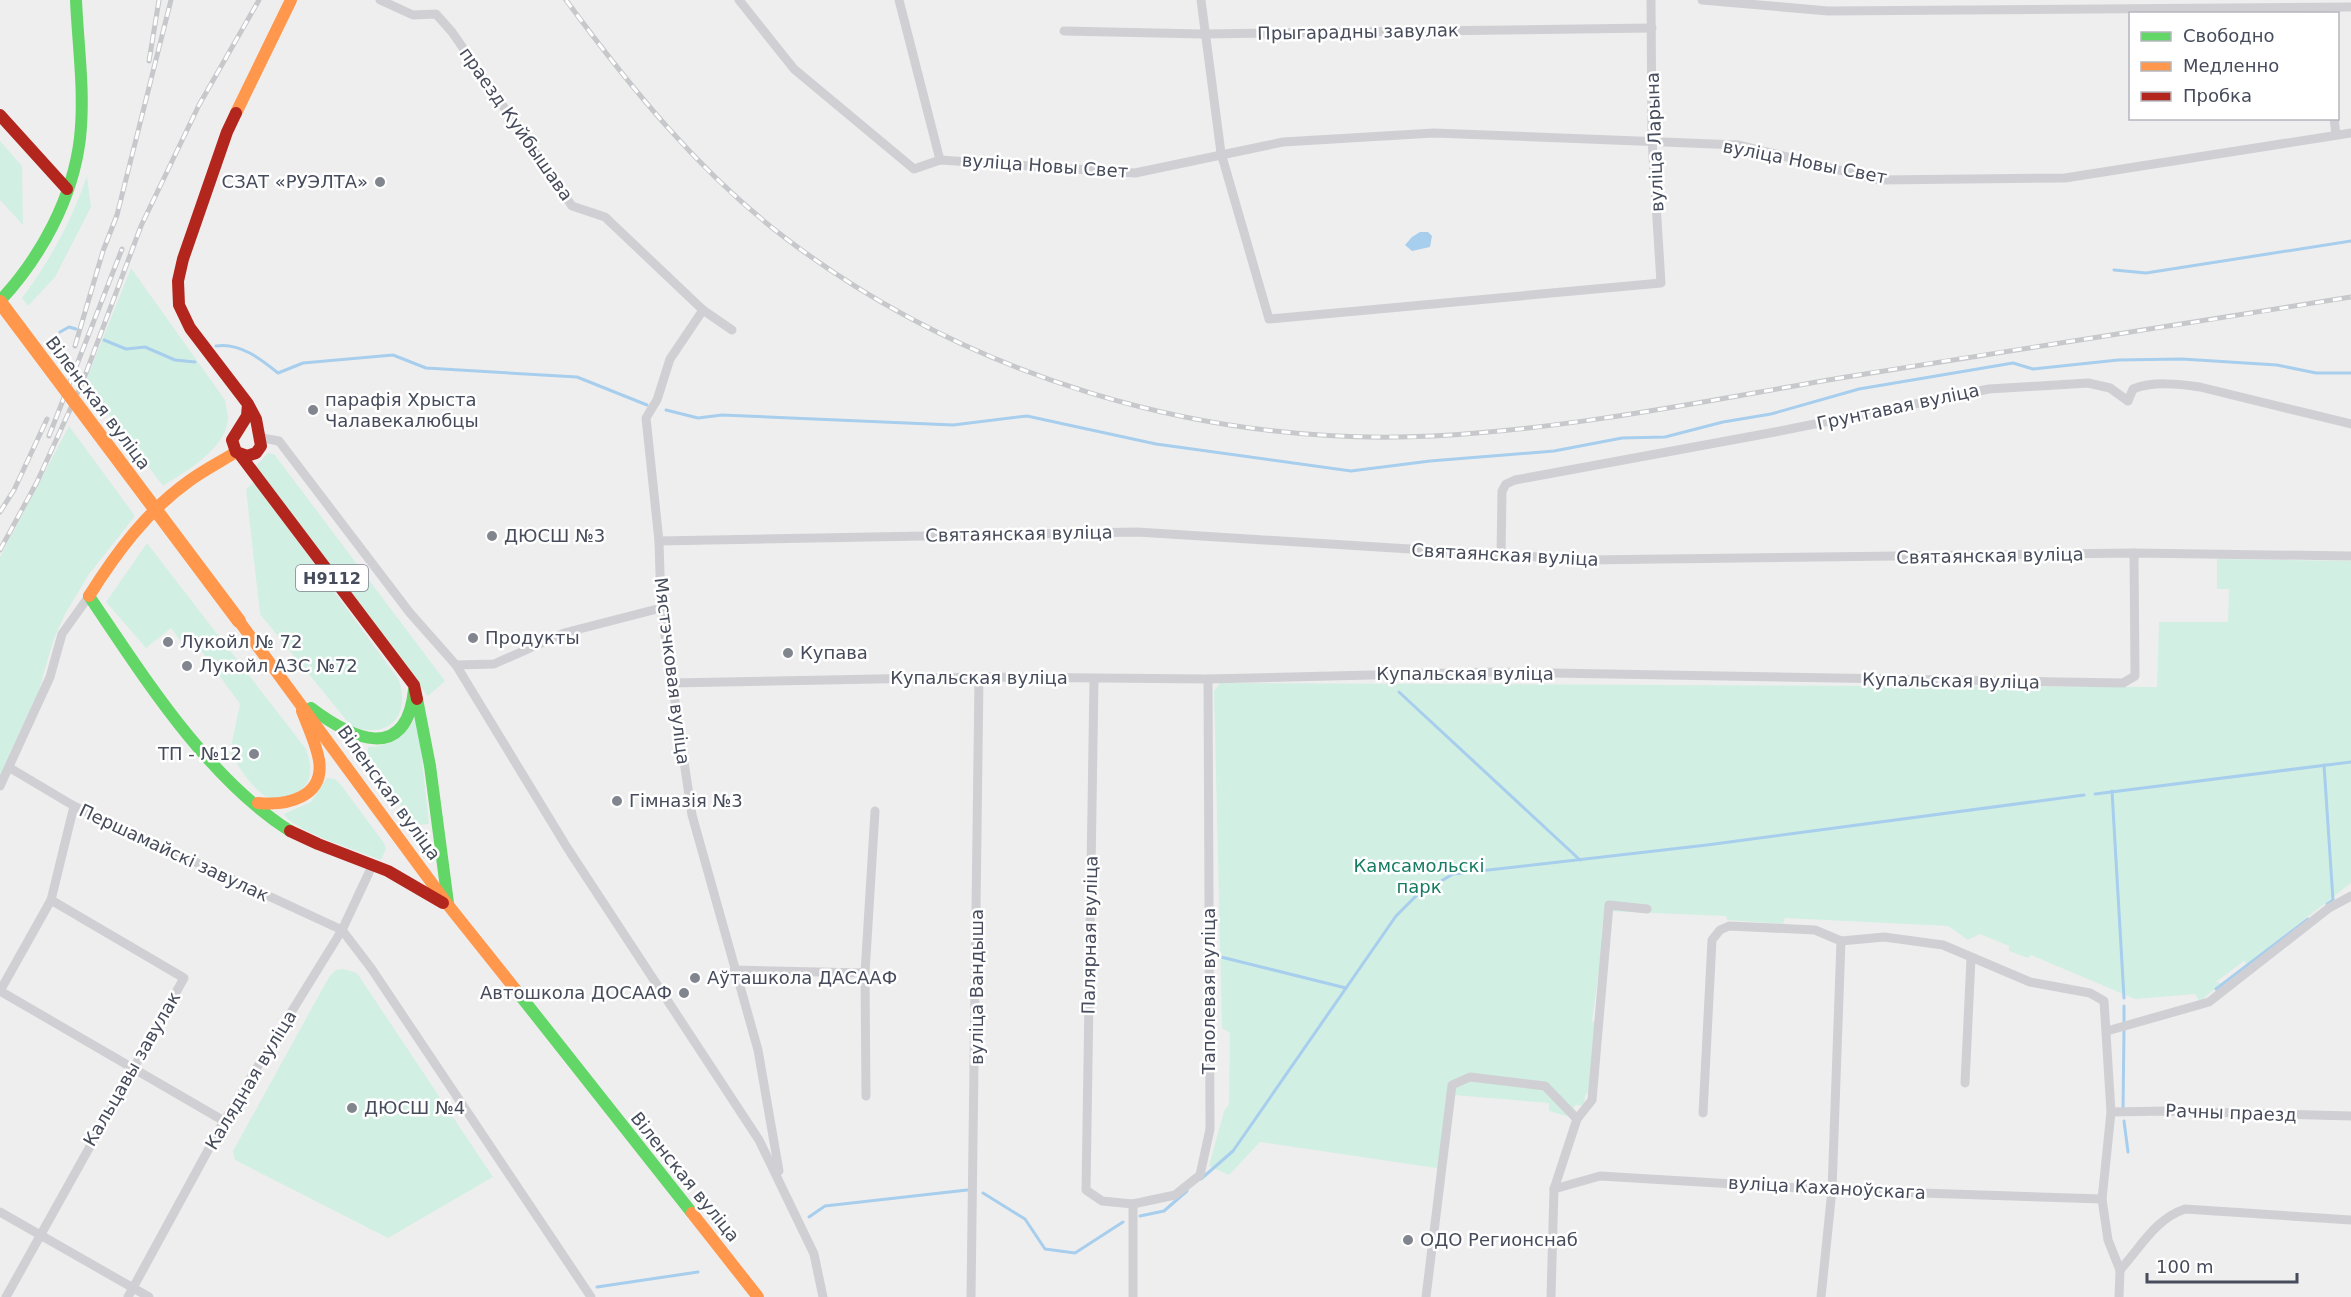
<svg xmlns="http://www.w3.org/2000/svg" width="2351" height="1297" viewBox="0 0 2351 1297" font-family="'DejaVu Sans',sans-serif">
<rect width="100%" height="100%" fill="#efeeee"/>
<g fill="#d2efe4">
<polygon points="0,141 22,166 23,225 0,200"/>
<path d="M87 176 91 207 55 277 28 306 22 298C51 259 71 222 87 176Z"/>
<path d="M131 268 225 400C226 406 228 413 228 419 225 450 186 471 163 486L85 383Z"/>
<polygon points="69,426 135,516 89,574 65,614 53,641 37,697 0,780 0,557"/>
<polygon points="268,453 274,454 445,681 428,696 352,599 256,466"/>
<path d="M254 482 399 680C411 718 387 740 351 726L260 614 246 489Z"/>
<path d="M147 543 306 749C314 771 312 790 287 796 280 798 272 800 265 796 250 786 239 767 230 752L240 704 191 637 182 643 171 628 146 648 106 602Z"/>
<polygon points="2217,559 2351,561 2351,883 2247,964 2244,961 2216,982 2221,983 2200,1002 2195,994 2135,999 2031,955 2028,958 2009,951 2009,946 1980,934 1968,940 1948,926 1785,918 1783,924 1727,920 1726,916 1604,911 1601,938 1603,940 1592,1022 1596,1021 1589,1091 1585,1096 1584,1106 1576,1105 1566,1116 1549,1111 1549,1103 1453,1095 1443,1169 1260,1142 1229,1175 1209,1166 1224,1111 1229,1104 1230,1033 1222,1028 1214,691 1220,683 2157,687 2159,622 2228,622 2229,589 2217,589"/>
<path d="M417 714 429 824 418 825 413 822 368 760V747C393 746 407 736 417 714Z"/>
<path d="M327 778 335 779 341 785 384 843 386 849 381 860C360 851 294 832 284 814L311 802Z"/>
<polygon points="343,969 357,973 493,1177 388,1238 235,1160 233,1151 329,977 336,970"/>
</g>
<polygon fill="#a7ceed" points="1420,232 1428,232 1432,236 1430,247 1412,251 1405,245 1412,237"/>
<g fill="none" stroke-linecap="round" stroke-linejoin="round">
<g stroke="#a7ceed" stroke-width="3">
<polyline points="2114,270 2146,273 2351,241"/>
<polyline points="60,332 69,327 76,329"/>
<polyline points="104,340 126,349 145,347 175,360 195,362"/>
<path d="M216 346C239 342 261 359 278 373L303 363 393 355 426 368 577 377 647 405"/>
<polyline points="666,410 698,418 722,415 953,425 1027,416 1156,444 1351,471 1430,461 1554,451 1622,438 1665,437 1723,422 1771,414 1859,389 2013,363 2033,369 2118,360 2182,359 2277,365 2316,373 2351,373"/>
<polyline points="1399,692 1580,860"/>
<polyline points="2324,765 2333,900 2327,904"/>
<polyline points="2112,791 2124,998"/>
<polyline points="2095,794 2351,762"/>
<polyline points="1221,957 1346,988"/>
<polyline points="2216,989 2308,919"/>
<polyline points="2124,1022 2124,1006"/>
<polyline points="2123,1110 2124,1029"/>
<polyline points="2124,1121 2128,1152"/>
<polyline points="1201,1179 1233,1151 1396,916 1416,896 1453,874 1707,845 2084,795"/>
<polyline points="983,1193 1025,1219 1045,1249 1075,1253 1123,1222"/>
<polyline points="1140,1216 1164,1211 1187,1191"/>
<polyline points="809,1217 825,1206 967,1190"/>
<polyline points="597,1287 698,1272"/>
</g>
<g stroke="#d0d0d4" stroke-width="9">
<polyline points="380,0 413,15 436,14 452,32 572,206 605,217 703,310 732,330"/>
<polyline points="739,0 794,69 914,169 940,160 1135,173 1283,142 1434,133 1739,145 1879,180 2065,178 2351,133"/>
<polyline points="899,0 940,160"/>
<polyline points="1201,0 1221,153 1269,319 1661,283 1652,140 1651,0"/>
<polyline points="1702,0 1828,11 2351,7"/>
<polyline points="1064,31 1203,34 1652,28"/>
<polyline points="2334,118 2336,135"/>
<polyline points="703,310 670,359 657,400 646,418 659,541 661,608 692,815 758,1050 779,1171"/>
<polyline points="262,438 279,441 410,613 456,665 568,849 759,1140 814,1254 823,1297"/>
<polyline points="659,541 1137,532 1586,560 2134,553 2351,556"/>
<path d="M1501 556 1502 491 1506 484 1515 480 1775 432 1989 389 2088 383 2110 388 2128 401 2133 389C2153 381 2179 384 2200 387L2351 424"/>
<polyline points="456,665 494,664 564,633 661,608"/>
<polyline points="1094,679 1086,1190 1102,1201 1133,1204 1175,1195 1200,1175 1210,1129 1208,679"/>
<polyline points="670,683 979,677 1208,679 1492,672 2123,683 2135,676 2134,553"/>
<polyline points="10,768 74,806 342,930 371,968 591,1297"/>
<polyline points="0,786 50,677 62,634 89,596"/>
<polyline points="734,970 865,973"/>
<polyline points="0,991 224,1121"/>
<polyline points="0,991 51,900 74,806"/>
<polyline points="2107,1031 2209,1002 2329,908 2351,896"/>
<polyline points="1965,1083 1971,958"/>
<polyline points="866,1096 865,973 875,811"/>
<polyline points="2111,1112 2166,1111 2351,1116"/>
<polyline points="1703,1113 1712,940 1720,930 1729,926 1815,930 1841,941 1884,937 1943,945 2030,982 2090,993 2104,1001 2111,1112 2102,1199 2108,1240 2120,1270 2119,1297"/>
<polyline points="1554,1189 1600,1176 1832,1190 2102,1199"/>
<polyline points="1133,1204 1133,1297"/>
<polyline points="0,1212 149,1297"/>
<path d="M2120 1270C2141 1247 2155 1219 2185 1209L2351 1220"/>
<polyline points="6,1297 184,978 51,900"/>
<polyline points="128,1297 224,1121 342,930 373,864"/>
<polyline points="971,1297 979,677"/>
<polyline points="1426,1297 1452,1085 1470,1077 1545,1086 1577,1119"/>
<polyline points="1551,1297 1554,1189 1577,1119 1592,1100 1609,905 1647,909"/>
<polyline points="1821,1297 1832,1190 1841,941"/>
</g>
<g stroke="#63d668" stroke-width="12">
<path d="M0 301C41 257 73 198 80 138 85 92 78 46 76 0"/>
<path d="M89 596C144 677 206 777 290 831"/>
<polyline points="417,699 430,766 448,903"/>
<path d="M311 708C351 738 406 765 414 690"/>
<polyline points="515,989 692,1213"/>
</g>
<g stroke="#ff974d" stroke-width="12">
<polyline points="236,113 291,0"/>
<path d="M89 596C116 553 147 511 189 481 204 470 220 462 236 452"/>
<polyline points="239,621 448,905 515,989"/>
<path d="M258 803C287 806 325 797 319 760 316 743 308 727 302 711"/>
<polyline points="692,1213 758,1297"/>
</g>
<g stroke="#b3261e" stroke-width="12">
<polyline points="236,113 227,132 183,259 178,281 179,305 190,328 248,404 256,419 261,446 256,453 247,456 236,452 232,440 247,416 248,404"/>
<polyline points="0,115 67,189"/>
<polyline points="241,456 414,685 417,699"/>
<polyline points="290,831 318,844 388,871 443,903"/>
</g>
<defs>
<g id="rail">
<path d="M566 0C630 87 698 171 784 237 968 377 1202 447 1433 436 1570 429 1705 401 1840 378 2010 350 2181 325 2351 297"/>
<polyline points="149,61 159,0"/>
<polyline points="75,346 103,251 117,215 171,0"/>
<polyline points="49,436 122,249"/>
<polyline points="0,512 14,490 47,419"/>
<polyline points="0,550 37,482 83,381 141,226 199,105 259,0"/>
</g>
</defs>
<use href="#rail" stroke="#c7c8cb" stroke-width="5"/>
<use href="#rail" stroke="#fff" stroke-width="3" stroke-dasharray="9" stroke-linecap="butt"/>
<polyline stroke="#ff974d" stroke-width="14" points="0,302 239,621"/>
</g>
<g fill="#81858e" stroke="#fff" stroke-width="2">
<circle cx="380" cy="182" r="6"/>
<circle cx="313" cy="410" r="6"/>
<circle cx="492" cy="536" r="6"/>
<circle cx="473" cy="638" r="6"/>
<circle cx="168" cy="642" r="6"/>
<circle cx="788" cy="653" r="6"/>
<circle cx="187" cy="666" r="6"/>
<circle cx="254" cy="754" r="6"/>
<circle cx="617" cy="801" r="6"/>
<circle cx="695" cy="978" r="6"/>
<circle cx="684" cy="993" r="6"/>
<circle cx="352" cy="1108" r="6"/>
<circle cx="1408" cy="1240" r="6"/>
</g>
<g text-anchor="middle" stroke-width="5" stroke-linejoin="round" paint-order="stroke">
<rect fill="#fff" stroke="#7e828c" stroke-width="1.5" x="296" y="565" width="72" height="26" rx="4.5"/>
<g font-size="16" font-weight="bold" fill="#464c5b">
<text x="332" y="584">Н9112</text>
</g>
<g font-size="18" fill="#464c5b" stroke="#fff">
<text transform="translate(1358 32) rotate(-1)" y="6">Прыгарадны завулак</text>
<text transform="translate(516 124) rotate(55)" y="6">праезд Куйбышава</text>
<text transform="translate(1655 142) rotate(-92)" y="6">вуліца Ларына</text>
<text transform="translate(1805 162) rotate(11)" y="6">вуліца Новы Свет</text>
<text transform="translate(1045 166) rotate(4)" y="6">вуліца Новы Свет</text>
<text transform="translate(98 403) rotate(53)" y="6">Віленская вуліца</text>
<text transform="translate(1898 407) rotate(-12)" y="6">Грунтавая вуліца</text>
<text transform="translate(1019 534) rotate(-1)" y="6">Святаянская вуліца</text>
<text transform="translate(1505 555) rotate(3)" y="6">Святаянская вуліца</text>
<text transform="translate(1990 556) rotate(-1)" y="6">Святаянская вуліца</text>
<text transform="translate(672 671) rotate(83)" y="6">Мястэчковая вуліца</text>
<text x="1465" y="680">Купальская вуліца</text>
<text x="979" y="684">Купальская вуліца</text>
<text transform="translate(1951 681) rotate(1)" y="6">Купальская вуліца</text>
<text transform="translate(389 793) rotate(54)" y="6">Віленская вуліца</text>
<text transform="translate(174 853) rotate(25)" y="6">Першамайскі завулак</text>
<text transform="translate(1090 935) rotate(-89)" y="6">Палярная вуліца</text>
<text transform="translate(977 987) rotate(-90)" y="6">вуліца Вандыша</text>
<text transform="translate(1209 991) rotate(-90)" y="6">Таполевая вуліца</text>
<text transform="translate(132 1069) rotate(-60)" y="6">Кальцавы завулак</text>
<text transform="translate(251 1080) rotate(-59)" y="6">Калядная вуліца</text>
<text transform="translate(2231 1113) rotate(2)" y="6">Рачны праезд</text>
<text transform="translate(685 1177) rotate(51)" y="6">Віленская вуліца</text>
<text transform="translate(1827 1188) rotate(3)" y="6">вуліца Каханоўскага</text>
</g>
<g font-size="18" fill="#464c5b" stroke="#fff" text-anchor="start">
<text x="368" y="188" text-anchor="end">СЗАТ «РУЭЛТА»</text>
<text x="325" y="406">парафія Хрыста<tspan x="325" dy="21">Чалавекалюбцы</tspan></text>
<text x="504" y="542">ДЮСШ №3</text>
<text x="485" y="644">Продукты</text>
<text x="180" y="648">Лукойл № 72</text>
<text x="800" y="659">Купава</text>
<text x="199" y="672">Лукойл АЗС №72</text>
<text x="242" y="760" text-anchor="end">ТП - №12</text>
<text x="629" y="807">Гімназія №3</text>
<text x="707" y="984">Аўташкола ДАСААФ</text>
<text x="672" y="999" text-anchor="end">Автошкола ДОСААФ</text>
<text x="364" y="1114">ДЮСШ №4</text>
<text x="1420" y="1246">ОДО Регионснаб</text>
</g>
<g font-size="18" fill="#167c61" stroke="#fff">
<text x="1419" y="872">Камсамольскі<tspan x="1419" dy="21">парк</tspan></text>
</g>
</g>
<rect x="2129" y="12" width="210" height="108" fill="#ffffff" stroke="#b5b7bd" stroke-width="1.5"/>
<rect x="2141" y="32" width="30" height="9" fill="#63d668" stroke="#b5b7bd" stroke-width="1.5"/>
<text x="2183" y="42" font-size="18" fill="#464c5b">Свободно</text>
<rect x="2141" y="62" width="30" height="9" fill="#ff974d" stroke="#b5b7bd" stroke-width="1.5"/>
<text x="2183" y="72" font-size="18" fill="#464c5b">Медленно</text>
<rect x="2141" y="92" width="30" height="9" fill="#b3261e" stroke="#b5b7bd" stroke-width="1.5"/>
<text x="2183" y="102" font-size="18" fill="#464c5b">Пробка</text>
<path d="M2147 1273v9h150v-9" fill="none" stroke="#464c5b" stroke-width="3"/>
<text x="2156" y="1273" font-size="18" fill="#464c5b" stroke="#ffffff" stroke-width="4.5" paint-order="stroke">100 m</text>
</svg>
